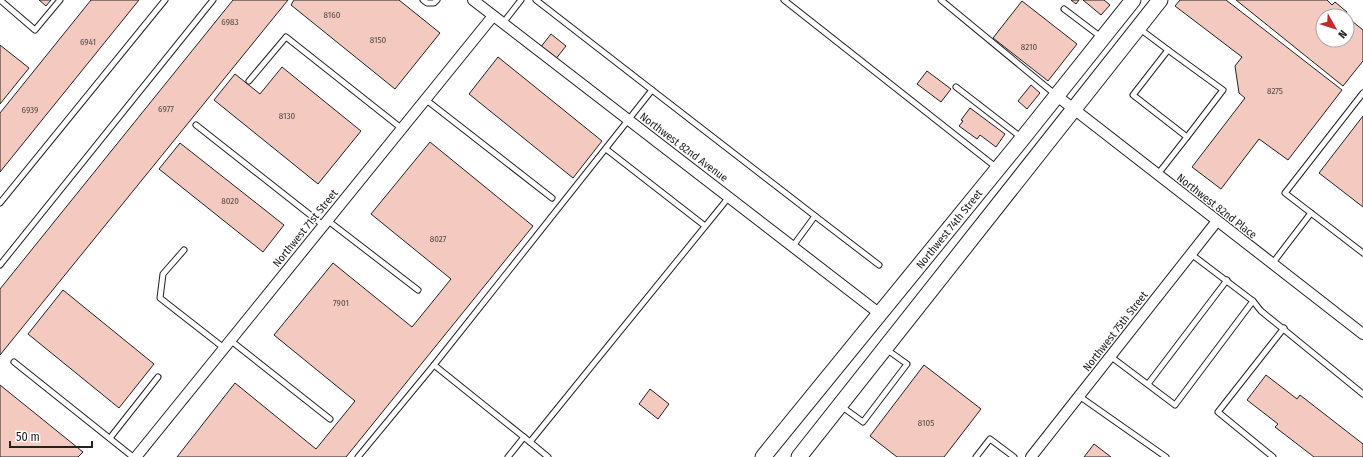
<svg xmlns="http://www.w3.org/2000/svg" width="1363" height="457" viewBox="0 0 1363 457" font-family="'Fira Sans Condensed',sans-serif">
<rect width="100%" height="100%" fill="#fff"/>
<g fill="#f3c9c0" stroke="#222">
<polygon points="39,0 51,0 46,6"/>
<polygon points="91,0 139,0 0,172 0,113"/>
<polygon points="233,0 288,0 0,355 0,289"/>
<polygon points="294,0 399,0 440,33 395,89 291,5"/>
<polygon points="1071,0 1079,0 1076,4"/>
<polygon points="1083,0 1104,0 1110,5 1101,15"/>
<polygon points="1180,0 1226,0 1342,90 1288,160 1259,139 1221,189 1192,167 1245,98 1239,93 1235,66 1242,57 1175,6"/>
<polygon points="1236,0 1327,0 1332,5 1335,2 1347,12 1345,15 1346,16 1323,16 1323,40 1347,40 1347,17 1363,30 1363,61 1343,86"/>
<polygon points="1022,1 1077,44 1048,81 993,38"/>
<polygon points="551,34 566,46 555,60 540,48"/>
<polygon points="0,45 29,68 0,104"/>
<polygon points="498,57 602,141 573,178 469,94"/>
<polygon points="282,67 361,131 318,184 214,100 235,74 260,94"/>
<polygon points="927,71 951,89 941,102 917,84"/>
<polygon points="1031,85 1040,93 1027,109 1018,101"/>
<polygon points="970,108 1005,134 996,147 980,135 977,139 959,126 963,121 961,120"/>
<polygon points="1363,116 1363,207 1319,173"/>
<polygon points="430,142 533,226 346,457 177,457 235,383 316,449 355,401 274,335 333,263 412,327 451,279 371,214"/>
<polygon points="180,143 284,225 263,252 159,169"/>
<polygon points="63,290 154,364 119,408 28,334"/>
<polygon points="924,365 981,409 944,457 897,457 870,436"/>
<polygon points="1266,375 1297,399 1300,395 1363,444 1363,457 1314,457 1275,427 1278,424 1247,400"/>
<polygon points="0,385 83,452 78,457 0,457"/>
<polygon points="650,389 669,404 658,419 639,404"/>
<polygon points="1094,444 1111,457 1084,457"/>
</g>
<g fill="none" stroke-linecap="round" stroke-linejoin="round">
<defs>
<g id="service">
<polyline points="0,0 35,30 60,0"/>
<polyline points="423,0 427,3 434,3 437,0"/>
<polyline points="784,0 997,168"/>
<polyline points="941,0 1056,95"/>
<polyline points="1064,9 1101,37"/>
<polyline points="503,23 521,0"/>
<polyline points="1140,29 1168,50 1133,95 1187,137 1158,174"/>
<polyline points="1168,50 1223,90 1187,137"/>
<polyline points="249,81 286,37 401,128"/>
<polyline points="956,87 1022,138"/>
<polyline points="652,90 815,216 793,246"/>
<polyline points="425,99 552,198"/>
<polyline points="196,125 323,225"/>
<polyline points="606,149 705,226"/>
<polyline points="0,203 165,0"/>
<polyline points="1311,213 1363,253"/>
<polyline points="815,216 879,265"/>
<polyline points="327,220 418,290"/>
<polyline points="184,250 163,274 160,298 224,348"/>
<polyline points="1272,264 1311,213 1285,193 1363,93"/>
<polyline points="0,265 213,0"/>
<polyline points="1253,301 1261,311 1363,394"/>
<polyline points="230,340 330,419"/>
<polyline points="1110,356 1175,405 1253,301 1191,254"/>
<polyline points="14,362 133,457"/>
<polyline points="1148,384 1227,280"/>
<polyline points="1079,396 1166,457"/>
<polyline points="841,406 863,422 907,364 886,349"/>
<polyline points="110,438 158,377"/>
<polyline points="530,442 434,365 652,90 536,0"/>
<polyline points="358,457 434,365"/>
<polyline points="508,457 524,437"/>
<polyline points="548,457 530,442 729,197"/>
<polyline points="976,457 990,439 1014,457"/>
<polyline points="1273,457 1218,412 1284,328"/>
</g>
<g id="minor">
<polyline points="473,0 880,314"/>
<polyline points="1057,96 1363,334"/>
<polyline points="136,457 493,16"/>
<polyline points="1031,457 1217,221"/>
</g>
<g id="primary">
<polyline points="763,457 1023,138 1133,0"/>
<polyline points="799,457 1160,0"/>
</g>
</defs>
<use href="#service" stroke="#222" stroke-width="7"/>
<use href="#minor" stroke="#222" stroke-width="12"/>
<use href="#primary" stroke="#222" stroke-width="17"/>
<use href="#service" stroke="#fff" stroke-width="5"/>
<use href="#minor" stroke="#fff" stroke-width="10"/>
<use href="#primary" stroke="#fff" stroke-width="15"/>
</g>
<g text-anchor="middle" stroke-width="3" stroke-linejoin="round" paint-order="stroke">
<g font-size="9" fill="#564c4a">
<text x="332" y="18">8160</text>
<text x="230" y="25">6983</text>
<text x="378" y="43">8150</text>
<text x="88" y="45">6941</text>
<text x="1029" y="50">8210</text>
<text x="1275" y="94">8275</text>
<text x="166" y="112">6977</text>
<text x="30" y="113">6939</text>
<text x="287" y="119">8130</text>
<text x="230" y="204">8020</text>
<text x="438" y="242">8027</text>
<text x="341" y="306">7901</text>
<text x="926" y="426">8105</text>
</g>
<g font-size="11" fill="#222" stroke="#fff">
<text transform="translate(684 147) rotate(37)" y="4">Northwest 82nd Avenue</text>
<text transform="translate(1217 206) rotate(38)" y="4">Northwest 82nd Place</text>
<text transform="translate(305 228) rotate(-51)" y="4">Northwest 71st Street</text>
<text transform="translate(949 229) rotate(-51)" y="4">Northwest 74th Street</text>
<text transform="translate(1115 331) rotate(-52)" y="4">Northwest 75th Street</text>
</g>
</g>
<g transform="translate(1335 28) rotate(129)"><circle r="19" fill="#ffffff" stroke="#a7a7a7"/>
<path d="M0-3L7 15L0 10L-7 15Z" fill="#c62828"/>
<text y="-6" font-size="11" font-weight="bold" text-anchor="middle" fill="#222222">N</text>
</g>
<path d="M10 441v6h82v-6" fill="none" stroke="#222222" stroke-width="2"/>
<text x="16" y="441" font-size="12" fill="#222222" stroke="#ffffff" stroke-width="3" paint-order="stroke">50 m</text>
</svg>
